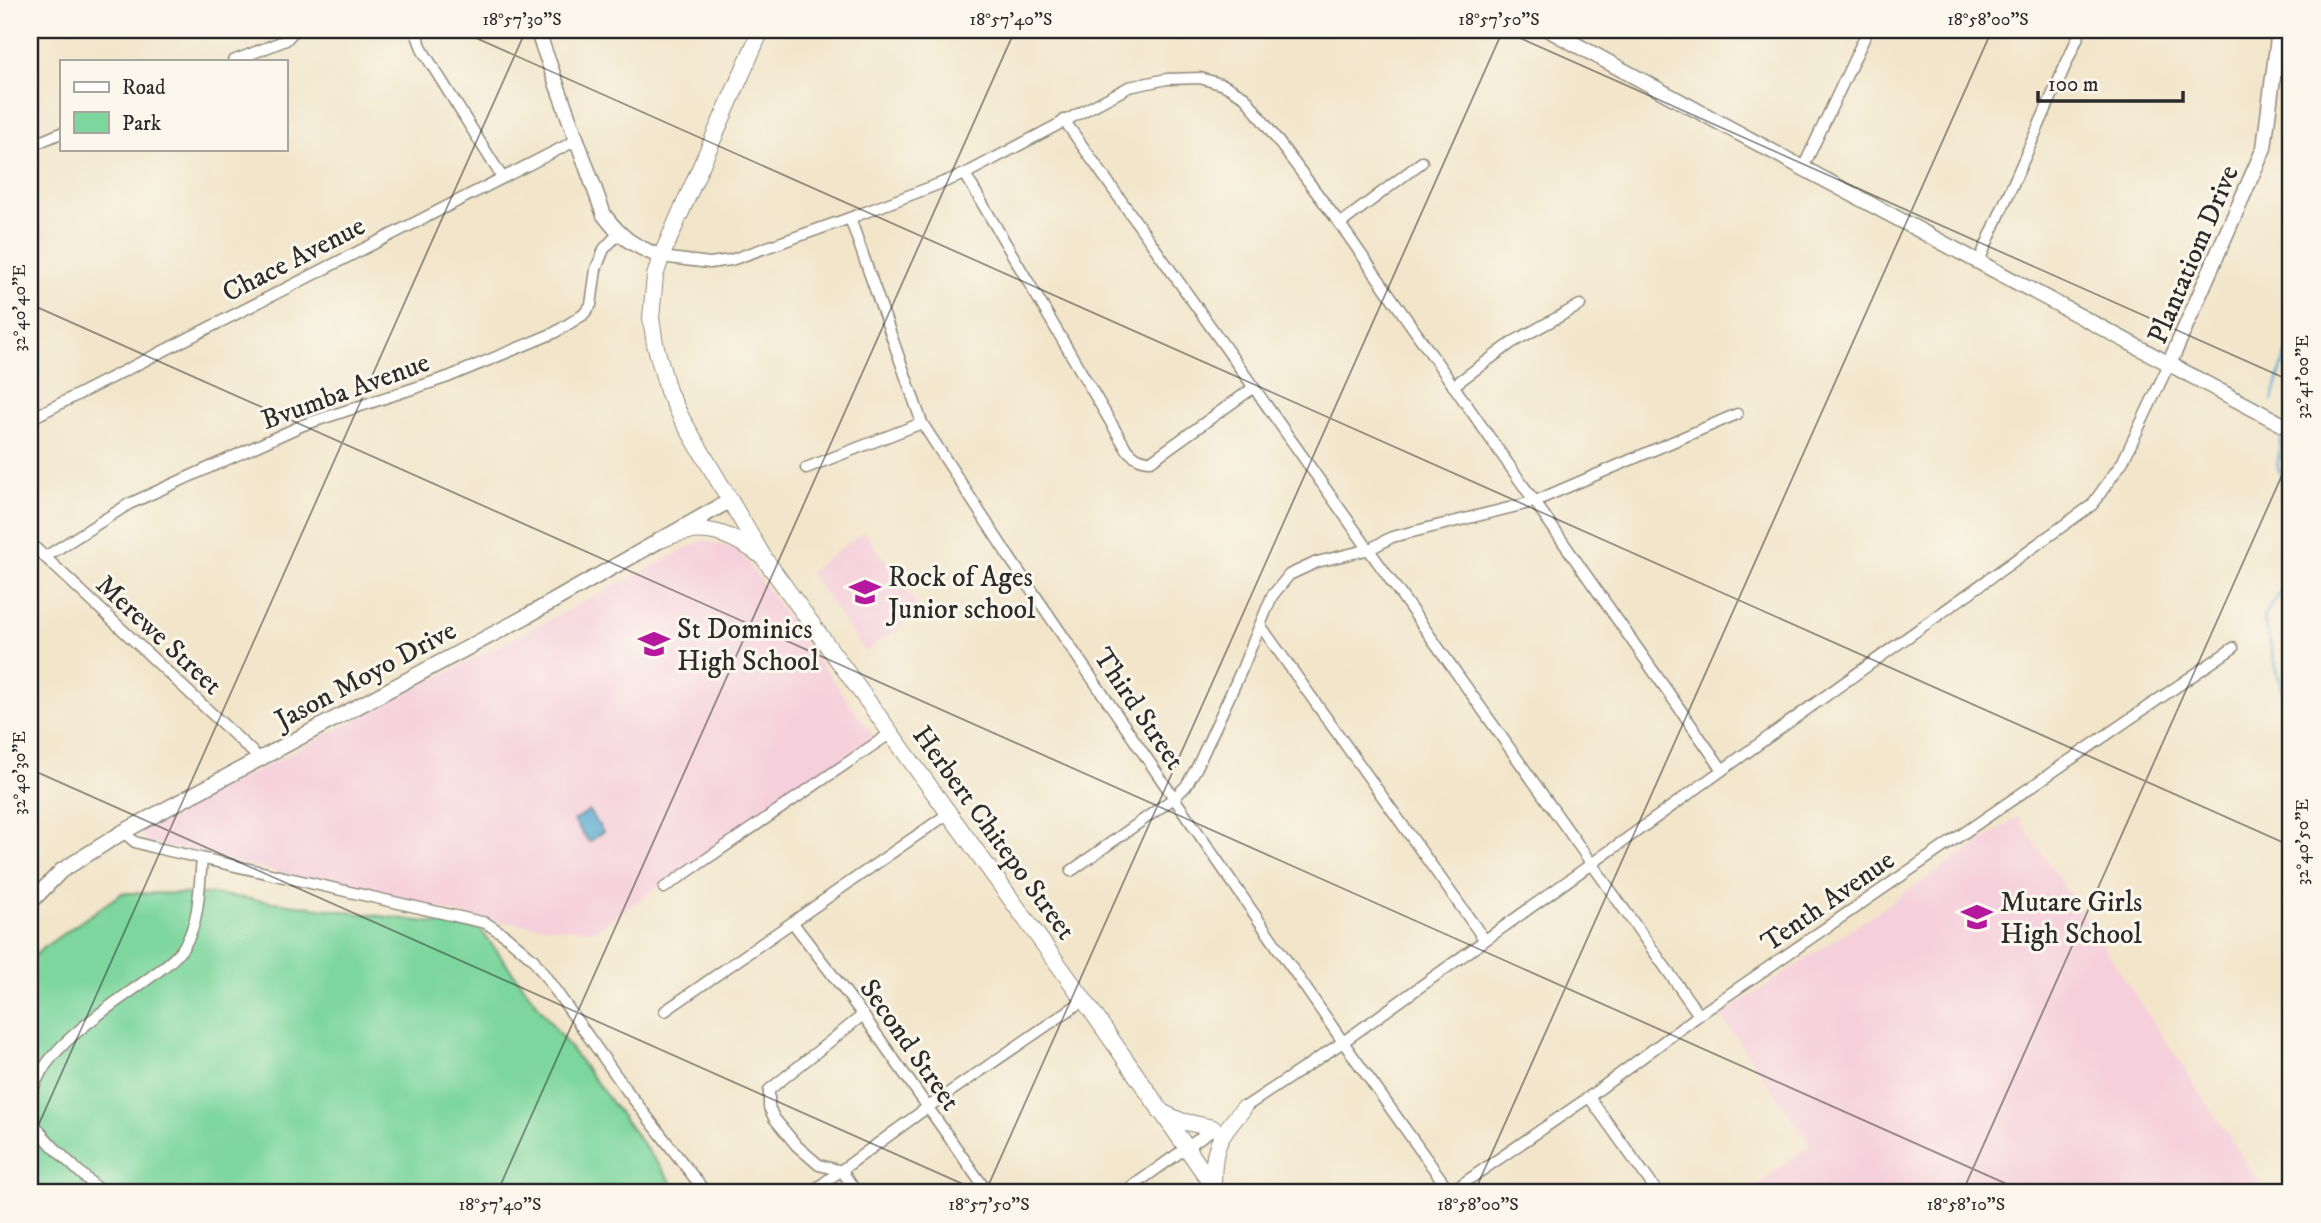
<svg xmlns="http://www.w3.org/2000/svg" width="2321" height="1223" viewBox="0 0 2321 1223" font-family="'IM FELL DW Pica',serif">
<rect width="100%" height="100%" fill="#fbf7ec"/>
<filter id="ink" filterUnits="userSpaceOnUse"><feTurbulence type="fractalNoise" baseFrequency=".0143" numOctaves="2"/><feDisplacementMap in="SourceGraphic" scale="14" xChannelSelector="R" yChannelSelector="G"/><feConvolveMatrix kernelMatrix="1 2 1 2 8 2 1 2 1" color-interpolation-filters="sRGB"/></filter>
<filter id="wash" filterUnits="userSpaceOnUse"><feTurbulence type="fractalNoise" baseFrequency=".00686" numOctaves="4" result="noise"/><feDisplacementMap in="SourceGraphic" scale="28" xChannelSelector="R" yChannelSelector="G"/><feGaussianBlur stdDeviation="1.57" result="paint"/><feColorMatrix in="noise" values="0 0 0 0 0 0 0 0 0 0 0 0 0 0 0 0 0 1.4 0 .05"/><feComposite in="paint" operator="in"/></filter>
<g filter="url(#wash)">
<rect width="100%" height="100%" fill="#f2e5ca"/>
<g fill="#f5cfdc">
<polygon points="864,532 922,611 865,652 809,572"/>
<polygon points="703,540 738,550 875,738 594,931 493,921 145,842 140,831"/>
<polygon points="2018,817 2266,1193 1748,1193 1810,1144 1721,1016"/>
</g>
<polygon fill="#7cd69d" stroke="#548064" stroke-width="2" points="122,893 213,894 480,929 680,1193 30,1193 30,960 43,948"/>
<polygon fill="#55a9d0" stroke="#406a7e" stroke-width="2" points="589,811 603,832 589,842 574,821"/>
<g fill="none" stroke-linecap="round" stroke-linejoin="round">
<g stroke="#55a9d0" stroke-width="2.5">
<polyline points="2272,401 2285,357 2291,344"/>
<polyline points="2281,437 2278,467 2291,505"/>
<polyline points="2291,579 2263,616 2291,724"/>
</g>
</g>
</g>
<g filter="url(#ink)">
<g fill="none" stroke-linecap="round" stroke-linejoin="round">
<defs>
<g id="minor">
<polyline points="415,30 423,51 502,177"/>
<polyline points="233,61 286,40 295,30"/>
<polyline points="1064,120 1699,1015"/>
<polyline points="30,146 61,133"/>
<polyline points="1803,168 1868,30"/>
<path d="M965 174 1127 450C1135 457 1140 461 1151 461L1253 388"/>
<polyline points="850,218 922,423 1009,557 1174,798 1343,1042 1451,1193"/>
<polyline points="1340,224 1422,162"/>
<polyline points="661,257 710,263 731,260 850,218 965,174 1129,87 1167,79 1200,78 1224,85 1245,97 1340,224 1722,769"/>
<polyline points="1979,261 2081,30"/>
<polyline points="1453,386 1513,342 1580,305"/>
<polyline points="30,419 577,140"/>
<polyline points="806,468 922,423"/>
<polyline points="30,543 259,758"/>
<polyline points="45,557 129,504 303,425 448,377 554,333 583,315 591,305 596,269 604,249 618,234"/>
<polyline points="1260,625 1484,939"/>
<polyline points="123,832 135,842 152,847 486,923 506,936 533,959 628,1092 706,1193"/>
<polyline points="1071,871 1174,798 1186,786 1197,767 1242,669 1272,596 1289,575 1317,562 1370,549 1392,537 1533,502 1737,414"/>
<polyline points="664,888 891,733"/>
<polyline points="793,923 863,1015 988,1193"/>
<polyline points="665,1011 949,813"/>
<polyline points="1589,1097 1658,1193"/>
<polyline points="1239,1111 1343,1042 2092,505 2123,461 2170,362"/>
<path d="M102 1193C86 1177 35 1134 30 1115 30 1114 30 1106 30 1104 34 1052 109 1008 148 979 161 969 178 958 186 943 200 918 199 886 202 859"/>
<polyline points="810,1193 928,1107 1084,1000"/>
<polyline points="857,1193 842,1171 819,1165 797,1146 774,1118 769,1107 769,1090 863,1015"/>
<polyline points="1123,1193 1214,1128"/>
<polyline points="1449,1193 1589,1097 1699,1015 2233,648"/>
</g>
<g id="tertiary">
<path d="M537 30 604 215C623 240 633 245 661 257"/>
<polyline points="1549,30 1803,168 2291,429"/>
<polyline points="2170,362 2264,148 2279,30"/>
<polyline points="30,903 61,871 123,832 527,616 731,500"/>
</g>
<g id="secondary">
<polyline points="761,30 661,257 655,276 651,318 655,344 668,391 682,419 764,558 1084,1000 1218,1193"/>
<path d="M660 540C699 522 726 531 759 554"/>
<polyline points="1161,1112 1181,1121 1213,1128"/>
<path d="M1213 1187C1213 1146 1217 1140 1243 1109"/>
</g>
</defs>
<use href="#minor" stroke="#8e887a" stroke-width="13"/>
<use href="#tertiary" stroke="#8e887a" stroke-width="17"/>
<use href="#secondary" stroke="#8e887a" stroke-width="18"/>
<use href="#minor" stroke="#fff" stroke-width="10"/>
<use href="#tertiary" stroke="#fff" stroke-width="14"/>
<use href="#secondary" stroke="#fff" stroke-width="16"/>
</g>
</g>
<path fill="none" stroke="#2b2b2b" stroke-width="2" stroke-opacity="0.45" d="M458 30 2291 846M1502 30 2291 381M30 47 37 30M30 304 2027 1193M30 769 983 1193M30 1144 526 30M497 1193 1015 30M985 1193 1503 30M1474 1193 1992 30M1962 1193 2291 455"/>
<defs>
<symbol id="school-bare" viewBox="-9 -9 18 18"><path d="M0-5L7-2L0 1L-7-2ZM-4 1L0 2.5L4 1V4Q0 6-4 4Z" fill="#b5179e" stroke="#fbf7ec" stroke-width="2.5" paint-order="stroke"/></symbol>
</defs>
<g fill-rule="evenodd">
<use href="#school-bare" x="843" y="570" width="44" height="44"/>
<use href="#school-bare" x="632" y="622" width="44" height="44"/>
<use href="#school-bare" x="1955" y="895" width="44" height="44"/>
</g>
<g text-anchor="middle" stroke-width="6" stroke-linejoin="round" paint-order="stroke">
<g font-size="28" fill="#2b2b2b" stroke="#fbf7ec">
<text transform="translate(2192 254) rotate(-67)" y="10">Plantatiom Drive</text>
<text transform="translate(293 258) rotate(-27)" y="10">Chace Avenue</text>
<text transform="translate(345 390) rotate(-20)" y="10">Bvumba Avenue</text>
<text transform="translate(160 634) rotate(43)" y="10">Merewe Street</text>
<text transform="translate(365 674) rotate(-28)" y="10">Jason Moyo Drive</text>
<text transform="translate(1140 708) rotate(56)" y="10">Third Street</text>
<text transform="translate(995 832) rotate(54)" y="10">Herbert Chitepo Street</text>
<text transform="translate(1827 900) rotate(-35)" y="10">Tenth Avenue</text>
<text transform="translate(911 1044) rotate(55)" y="10">Second Street</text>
</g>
<g font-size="28" fill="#2b2b2b" stroke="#fbf7ec" text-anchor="start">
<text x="888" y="586">Rock of Ages<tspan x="888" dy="32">Junior school</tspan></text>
<text x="677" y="638">St Dominics<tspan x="677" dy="32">High School</tspan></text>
<text x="2000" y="911">Mutare Girls<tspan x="2000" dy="32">High School</tspan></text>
</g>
</g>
<rect width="2321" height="1223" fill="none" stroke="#fbf7ec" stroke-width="77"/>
<rect x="60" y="60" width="228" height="91" fill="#fbf7ec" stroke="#a8a59f" stroke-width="2"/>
<rect x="74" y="82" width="35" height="10" fill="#ffffff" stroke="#a8a59f" stroke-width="2"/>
<text x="122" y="94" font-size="21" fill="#2b2b2b">Road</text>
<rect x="74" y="112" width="35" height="21" fill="#7cd69d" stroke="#a8a59f" stroke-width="2"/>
<text x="122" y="130" font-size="21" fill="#2b2b2b">Park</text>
<path d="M2038 91v10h145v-10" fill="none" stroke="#2b2b2b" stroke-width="3.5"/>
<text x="2048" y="91" font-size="21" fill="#2b2b2b" stroke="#fbf7ec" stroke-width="5" paint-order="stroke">100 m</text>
<rect x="38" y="38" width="2244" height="1146" fill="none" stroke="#2b2b2b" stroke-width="2.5"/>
<g font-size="18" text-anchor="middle" fill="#2b2b2b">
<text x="522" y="25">18°57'30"S</text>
<text x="1011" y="25">18°57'40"S</text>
<text x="1499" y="25">18°57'50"S</text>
<text x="1988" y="25">18°58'00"S</text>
<text transform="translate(19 308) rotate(-90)" y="6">32°40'40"E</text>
<text transform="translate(2302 377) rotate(-90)" y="6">32°41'00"E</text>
<text transform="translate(19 773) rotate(-90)" y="6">32°40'30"E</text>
<text transform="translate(2302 842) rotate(-90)" y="6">32°40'50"E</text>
<text x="500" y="1210">18°57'40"S</text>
<text x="989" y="1210">18°57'50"S</text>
<text x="1478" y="1210">18°58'00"S</text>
<text x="1966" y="1210">18°58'10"S</text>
</g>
</svg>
